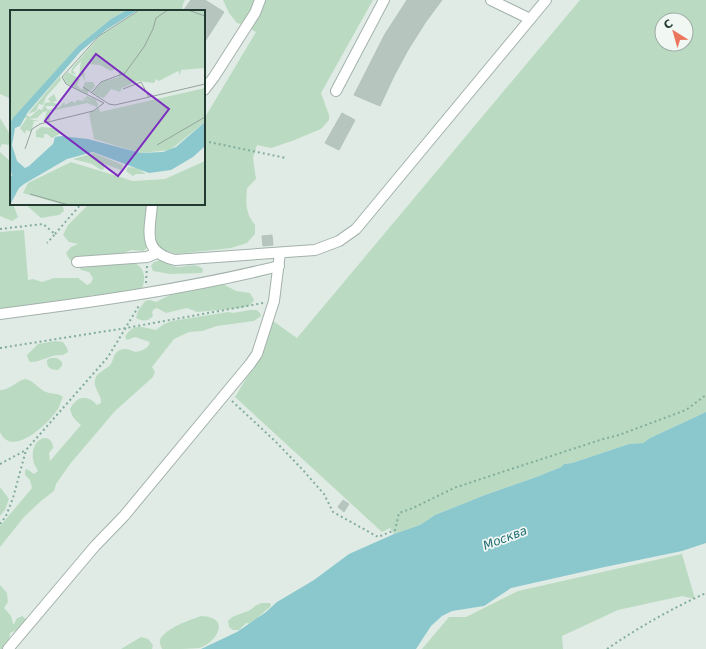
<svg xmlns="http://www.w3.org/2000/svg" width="706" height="649" viewBox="0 0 706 649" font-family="'DejaVu Sans',sans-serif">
<rect width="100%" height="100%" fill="#e0ebe5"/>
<g fill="#badbc1" fill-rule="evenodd">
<polygon points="0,0 185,0 183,4 182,11 11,11 11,99 0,94"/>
<path d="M223 0H373L321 93 329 115V120L321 129 292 141 271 148 257 145 253 158 256 179 247 188C246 204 245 212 255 225V234L247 243 231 248 177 254 158 248 153 237 155 204H204V119L256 32 241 24 237 23 229 13Z"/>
<path d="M580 0H706V412L650 438 643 443 629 444 572 463 564 464 561 467 539 476 485 495 435 515 420 525 394 534 390 528 382 532 235 397 262 352 273 321 297 338ZM662 20H686V44H662Z"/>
<polygon points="0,118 11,136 11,142 8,145 2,144 0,148"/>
<polygon points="0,152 11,162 11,196 9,197 11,200 11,204 13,204 18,217 12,221 0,216"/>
<polygon points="25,204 62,204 64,211 59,215 41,218"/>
<path d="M89 204H147L148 226 147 248 143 251 131 250 120 255 101 254 98 257C120 260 153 257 142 289L97 297 91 295 86 299 0 312V232L24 230 28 280 33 279 42 282 54 278H78L87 285 91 283 93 278 89 272 81 270C75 261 70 263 66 253L71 247 78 244 69 242 63 235 68 225Z"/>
<path d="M162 260C167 263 172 267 178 267 187 267 195 262 203 269L202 273 170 274 153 271 151 266 154 262Z"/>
<path d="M221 283 236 291 250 293 254 300 249 306 240 308 197 312 187 308 166 313 157 308 154 309 152 312 153 316C148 322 142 321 136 318L138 311 145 301 150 300 156 302 182 289Z"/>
<path d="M250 310H257L260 313 261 316 254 321 217 326 202 331 189 332 174 339 152 367 155 372 153 377 115 411 70 464 56 484 54 491 41 501 24 517 0 547V526L32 488 30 480 25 475V470L27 469 34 474 38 471C36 467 33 463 33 459 30 438 52 430 53 448L49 453 50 461 81 425C75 420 72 417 70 409 77 396 87 394 97 405L101 403C102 395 93 388 95 380 97 371 105 371 110 365 112 363 113 359 114 356 119 347 127 348 135 352 142 351 148 349 150 342L135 337 127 340 125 337C134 322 143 328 156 330L164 324 172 321 228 312 233 313Z"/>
<path d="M55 341 63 342 67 348 68 352 63 355C50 354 42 362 30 362L28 359 27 355 38 344Z"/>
<path d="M50 358H57L62 362V366L58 370C51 370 46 367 47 360Z"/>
<path d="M25 379C33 380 37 387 44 391 51 395 57 392 63 397 61 401 60 405 58 409 49 423 12 459 0 432V390C10 390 15 382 25 379Z"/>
<polygon points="0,487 9,499 5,510 0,516"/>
<polygon points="682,554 695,599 682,596 618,610 562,636 563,649 422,649 449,617 466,617 518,591"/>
<polygon points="0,585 7,593 8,602 4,608 11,616 13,624 15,623 16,619 22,616 27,620 19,629 10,633 9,642 11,649 0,649"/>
<path d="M262 603H270L271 606 258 617V620L252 624 246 623 239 630H233L229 627 228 621C233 615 241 614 248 611 254 608 254 605 262 603Z"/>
<path d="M201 616C231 617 218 641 200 648 191 649 172 649 162 649 161 646 159 643 160 640 165 628 190 620 201 616Z"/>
<polygon points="141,637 148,639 153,645 152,649 121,649"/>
</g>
<polygon fill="#8ac8ce" points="706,412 706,543 682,551 600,568 511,588 484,606 452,611 442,616 431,626 416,649 201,649 237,632 266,612 277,602 314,580 349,554 394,534 420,525 435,515 485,495 539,476 561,467 564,464 572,463 629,444 643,443 650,438"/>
<g fill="#b6c5be" stroke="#b3c4bc">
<polygon points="191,0 205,0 224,12 204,43 204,11 183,11"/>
<polygon points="407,0 442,0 425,23 408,50 394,76 380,106 354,95 385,34"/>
<polygon points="342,113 355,120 339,150 325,143"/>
<polygon points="272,235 273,245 263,246 262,236"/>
<polygon points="343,500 349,504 344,512 338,507"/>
</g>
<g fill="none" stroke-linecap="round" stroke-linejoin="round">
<defs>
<g id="minor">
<polyline points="491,0 530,19"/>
<polyline points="204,90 214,77 255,13 260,0"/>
<polyline points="336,91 384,0"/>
<path d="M152 204C150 231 141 252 175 260L315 250 339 241 356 229 546 0"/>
<polyline points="77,262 147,257 157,253"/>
<path d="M0 314C93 302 187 289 279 266"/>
<polyline points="8,649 95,546 124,516 250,364 257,354 274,301 280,253"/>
</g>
</defs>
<use href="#minor" stroke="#a3b2ac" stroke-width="12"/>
<g stroke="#82ad9d" stroke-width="2" stroke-dasharray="2 3" stroke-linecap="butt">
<polyline points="204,141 286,158"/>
<polyline points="0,229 43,224 55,234 47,243"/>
<polyline points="55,234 81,204"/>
<polyline points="146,283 147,266"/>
<polyline points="0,348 126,328 263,303"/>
<polyline points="232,401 275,441 302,469 324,494 333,512 378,537 395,530 399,513 413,508 454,488 487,477 603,439 619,435 686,410 706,395"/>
<polyline points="0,464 26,450"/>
<polyline points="0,524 6,516 13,498 26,450 108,357 140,304"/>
<path d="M607 649C639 627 671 609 706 593"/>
</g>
<use href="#minor" stroke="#fff" stroke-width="10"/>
</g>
<g text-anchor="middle" stroke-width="3.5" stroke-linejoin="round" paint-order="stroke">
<g font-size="12" font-style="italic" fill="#1e6b74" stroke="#f1f7f3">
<text transform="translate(505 538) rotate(-21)" y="4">Москва</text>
</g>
</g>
<g transform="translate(10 10)">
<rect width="195" height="195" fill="#e0ebe5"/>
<path d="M0 0H117L101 9 68 36 0 114ZM130 0H195V58L171 60 170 65 168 61 149 71 146 69 144 73 128 71 112 78 110 82 101 79 94 88 90 87 82 82 92 72 109 67 108 58 101 61 90 55 78 54 74 59 75 71 72 65 70 68 69 66 71 51 63 60 66 65 61 63 62 58 90 26ZM58 62 70 69 67 75 72 80 75 72H83L85 76 81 81 78 80V85L56 73 53 67ZM50 66 51 70 36 87 33 95 29 94 26 101 18 104ZM195 78V112L160 140 131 143 84 129 79 103 89 98 90 102ZM44 84 47 91 42 92 47 94V96H35L38 100 50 97 54 92 55 95 62 91 65 93 67 90 74 91 73 88 83 93 75 88 77 86 86 90 88 95 87 97 77 93 40 101V110L35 112 34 110 37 101 33 102 27 108 19 109 30 111H24L21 122 16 120 15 124 10 118 17 108 14 107 16 105 20 107 29 99 32 100 35 93 41 92 38 89ZM31 117 44 118 51 123 42 128 37 124H34V128L26 127V121ZM84 143 113 155 111 160 94 154V159L91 160 82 154 63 149ZM195 151V195H54L13 183 18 173 61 152 123 171 155 169ZM118 157 127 158 136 164H126L123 166 116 161Z" fill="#badbc1"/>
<path d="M117 0H128L96 20 71 41 18 102 10 116 5 118 2 135 7 151 15 158 19 156 43 134 45 127 51 126 78 129 131 143 153 142 166 137 195 112V136L183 147 161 160 139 163 83 142 57 149 14 174 9 178 0 195V168L2 165 0 158V114L3 108 68 36 101 9Z" fill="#8ac8ce"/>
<path fill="none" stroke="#94a49d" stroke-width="1" d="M178 0 195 6M73 77 99 94 105 95 195 74M113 79 131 72 139 87M82 82 91 72 115 63 134 37 143 19 146 8 158 0M94 93 56 74 52 67 89 26 128 1M147 135 195 107M15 139 22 119 30 114 83 101 94 93M20 184 59 195"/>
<path fill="#7b2cbf" fill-opacity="0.15" stroke="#7b2cbf" stroke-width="2" d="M86 44 159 99 108 166 35 111Z"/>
<rect width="195" height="195" fill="none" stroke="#223a32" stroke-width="2"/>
</g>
<g transform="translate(674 32) rotate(323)"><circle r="19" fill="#f1f7f3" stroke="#9eaba6"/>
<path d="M0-3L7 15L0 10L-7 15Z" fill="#ec765c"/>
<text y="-6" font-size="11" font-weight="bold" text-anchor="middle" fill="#223a32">С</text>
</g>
</svg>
